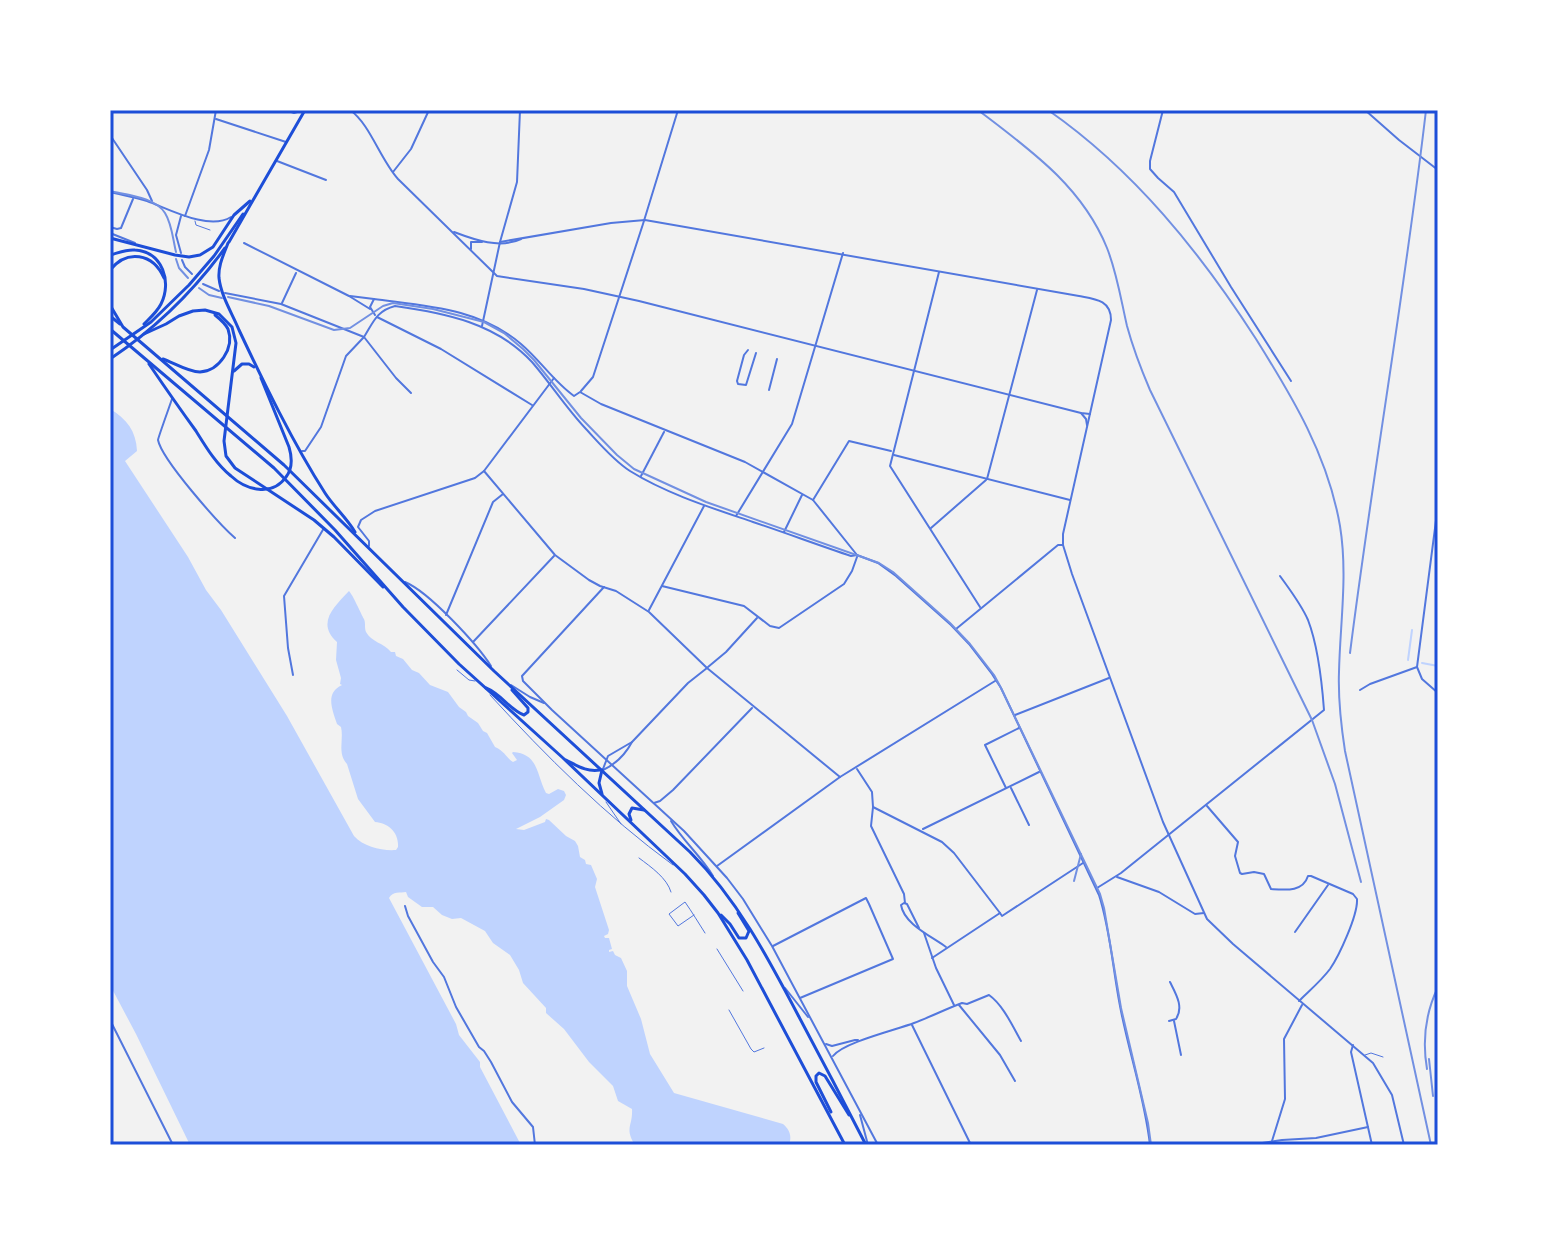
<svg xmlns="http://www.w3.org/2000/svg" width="1548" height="1255" viewBox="0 0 1548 1255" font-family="'Golos Text',sans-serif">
<rect width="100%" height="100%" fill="#f2f2f2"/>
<path fill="#bfd3fe" d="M110 409C127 419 136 431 137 451L125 461 188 557 206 590 221 610 287 716 354 836C364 847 382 851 396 850L398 847C399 832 388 823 375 822L358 799 347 764C337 753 344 740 341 727L337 724C332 709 325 693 342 685L340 684 341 678 336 660 337 642C316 623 334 607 349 591 353 595 361 614 364 619 366 624 364 627 366 632 371 642 384 643 391 652H395L396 656 403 659 412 670 419 673 430 685 448 692 459 707 466 712 468 716 478 723 483 731 487 733 495 747C506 752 506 758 513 762L517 760 512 753 513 752C539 754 536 774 546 793L549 794 558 789 564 791 566 795 564 800 540 817 516 829 524 830 545 822 546 819 549 820 566 836 575 841 578 846 580 857 585 860 586 864 591 865 597 879 595 887 609 930 608 934 604 936 605 938H609L612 949 609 950V952L613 951 615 955 621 958 627 971V986L641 1019 650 1054 674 1093 783 1124C790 1130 792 1136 789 1145H635C624 1128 633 1126 632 1109L618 1101 613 1086 589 1062 564 1029 546 1013V1008L523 983 519 970 510 955 493 943 485 931 461 918 452 919 442 915 433 907H422L408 897 406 892C400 893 393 891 389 898L456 1024 459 1035 480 1062V1067L521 1145H190L136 1034 110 985Z"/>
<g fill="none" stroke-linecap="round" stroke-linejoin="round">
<g stroke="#bfd3fe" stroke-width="2">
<polyline points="1408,660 1412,630"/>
<polyline points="1422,663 1438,666"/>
</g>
<g stroke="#5277de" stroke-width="1">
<polyline points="195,221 196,225 210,230"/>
<polyline points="457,670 469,680 475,681"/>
<path d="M490 695C546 756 606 816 673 865"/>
<polyline points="606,802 621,824"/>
<path d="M639 858C651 867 667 878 671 892"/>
<path d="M694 915 678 926 669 914 685 902C692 912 698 922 705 933"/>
<polyline points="717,949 743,991"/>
<polyline points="729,1010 751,1049 754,1052 764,1048"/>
<polyline points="1365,1055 1371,1053 1383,1057"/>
</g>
<g stroke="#5277de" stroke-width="2">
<polyline points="1163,110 1150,161 1150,169 1158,178 1174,192 1231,287 1291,381"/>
<polyline points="110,114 116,110"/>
<polyline points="216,119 286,142"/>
<polyline points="110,135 147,190 152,201"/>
<polyline points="277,161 326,180"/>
<polyline points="393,172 411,149 429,110"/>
<polyline points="185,216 209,150 216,110"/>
<polyline points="110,227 117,229 121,228 133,199"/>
<polyline points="110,233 135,243"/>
<polyline points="244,243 349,296 370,309"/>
<polyline points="939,272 890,466 980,607"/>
<polyline points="350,296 374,299"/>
<polyline points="282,303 296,273"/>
<polyline points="377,317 441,349 532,405"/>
<polyline points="482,326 500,242 517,182 520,110"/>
<polyline points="748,350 744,355 737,381 738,384 746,385 756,353"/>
<polyline points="769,390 777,359"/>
<polyline points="581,391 593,377 643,224 678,110"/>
<path d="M172 399C170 405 158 438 158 440 162 460 219 524 235 538"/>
<polyline points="302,451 305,451 321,427 346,356 364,337 396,378 411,393"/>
<polyline points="894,455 1070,500"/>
<polyline points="484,471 555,555 589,580 600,586 616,591 649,612 707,668 840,777"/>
<polyline points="641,476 664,432"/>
<polyline points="987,479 1037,290"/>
<polyline points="813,500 849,441 891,451"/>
<polyline points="1438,505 1417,667 1422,679 1438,693"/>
<polyline points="736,516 792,424 843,253"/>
<polyline points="931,528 986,480"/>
<polyline points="784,532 802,495"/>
<polyline points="369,546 369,541 358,527 361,520 375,511 475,478 484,471 554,378"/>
<path d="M405 582C429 592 477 644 491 666"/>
<polyline points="662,586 744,606 770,626 779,628 844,584 852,571 857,557"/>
<polyline points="604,587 522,676 523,681 552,710 684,831 727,878 743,899 772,946 878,1145"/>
<polyline points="649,610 704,506"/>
<polyline points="446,615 493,502 503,494"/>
<polyline points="956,629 1058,545 1063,545"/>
<polyline points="473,642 554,556"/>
<polyline points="708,667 726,652 757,618"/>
<polyline points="293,675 288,648 284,596 324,528"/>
<polyline points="511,685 530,697 544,703"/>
<polyline points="1360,690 1370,684 1417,667"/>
<polyline points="1015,715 1109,678"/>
<polyline points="857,769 872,792 873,807 871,826 904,894 905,903"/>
<polyline points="1006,788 985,745 1019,728"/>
<polyline points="1011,788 1029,825"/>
<polyline points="654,803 660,801 673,790 752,708"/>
<path d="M1207 806 1238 842 1235 856 1240 873 1242 874 1254 872 1264 874 1271 889C1286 890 1303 892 1308 876H1311L1353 894 1357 899C1358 915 1339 956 1330 969 1321 981 1309 991 1299 1001"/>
<polyline points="873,807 942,842 954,853 1000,913"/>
<path d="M671 821C683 841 701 856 713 876"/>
<polyline points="923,829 1039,772"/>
<polyline points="717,866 840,777 995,681"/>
<polyline points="1117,877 1159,892 1195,914 1204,913"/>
<path d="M1097 888 1121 873 1324 710C1322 683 1318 646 1308 620 1301 604 1290 590 1280 576"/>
<polyline points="405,906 408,916 433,962 444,977 456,1007 479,1047 484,1051 491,1062 512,1102 533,1127 535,1145"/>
<path d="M919 928 907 904 904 903 901 905C904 924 931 936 946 947"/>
<polyline points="1295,932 1328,885"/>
<polyline points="924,933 936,968 954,1005"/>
<polyline points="773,946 866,898 869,904 893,959 800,998"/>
<polyline points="932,958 1000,913 1002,916 1083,863"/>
<polyline points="785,988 808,1017"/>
<polyline points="959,1005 1000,1055 1015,1081"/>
<polyline points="110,1020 173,1145"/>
<path d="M1169 1021 1176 1019C1184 1007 1176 994 1170 982"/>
<polyline points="1174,1021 1181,1055"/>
<polyline points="912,1025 971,1145"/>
<polyline points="826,1044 832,1046 855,1040 858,1040"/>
<polyline points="1353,1045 1351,1052 1372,1145"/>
<path d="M833 1056C844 1042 896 1030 914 1023 930 1017 946 1009 962 1003L967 1004 989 995C1003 1005 1012 1025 1021 1041"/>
<polyline points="860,1115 868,1145"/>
<polyline points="1272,1141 1285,1099 1284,1039 1302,1005"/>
<polyline points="1249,1145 1282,1140 1316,1138 1368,1127"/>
</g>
<g stroke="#5277de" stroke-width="2">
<polyline points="286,110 294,113 304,110"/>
<path d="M350 110C370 124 380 159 398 179L497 276 584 289 639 301 1081 413 1090 414"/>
<polyline points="1365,110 1399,140 1438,170"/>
<path d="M110 192C122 195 135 197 147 201 169 209 209 231 231 217"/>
<path d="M454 232C475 240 500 249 521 239"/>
<path d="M500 242 611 223 645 220 1079 296C1095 299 1111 300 1111 320L1063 534V545L1072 574 1163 822 1207 919 1233 944 1373 1063 1392 1095 1404 1145"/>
<polyline points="471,249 471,242 482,242"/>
<polyline points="181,253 176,235 181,216"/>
<polyline points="182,260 185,267 192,274"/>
<polyline points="203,284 219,291"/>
<path d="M225 293 281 304 364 337C373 323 376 311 395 306 445 313 496 323 532 362 551 384 566 408 586 429 599 443 613 460 630 471 667 494 712 508 753 522 786 533 818 545 851 556L857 555 878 563 896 576 951 625 969 644 992 674 1001 688 1099 895C1111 932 1113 973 1121 1011 1130 1056 1145 1100 1150 1145"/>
<path d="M375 315 370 307 374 299C426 306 479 308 521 344 540 360 554 382 574 396L580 392 601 404 745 462 813 500 857 555"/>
<polyline points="1081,413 1086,419 1087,425"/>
<polyline points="603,769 608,756 632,742"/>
<path d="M603 770C616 764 625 755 632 742L688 683 707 668"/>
</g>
<polyline stroke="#1d4ed8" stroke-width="3" points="110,316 120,324"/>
<g stroke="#1d4ed8" stroke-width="3">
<polyline points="110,238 175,255 189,257 200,255 213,247 234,215 250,201"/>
<polyline points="229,242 305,110"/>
<path d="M228 243C224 254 218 265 219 278 221 296 232 313 239 330 264 383 293 443 325 493 334 507 347 518 355 532"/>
<path d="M110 255C118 253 127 249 135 250 163 252 172 282 161 304 157 312 150 318 144 324"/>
<path d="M110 270C127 249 153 253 164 278"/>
<path d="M110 305 123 327 284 465 494 671 690 852C737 899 767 956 798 1015 821 1058 844 1102 866 1145"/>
<polyline points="110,329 274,468 335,530 403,607 459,664 563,758 685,874 704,895 718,913 747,960 845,1145"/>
<polyline points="144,334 166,324 179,316 193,311 205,310 219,314 232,327 236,343 224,441 226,456 235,468 314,520 334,537 383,587"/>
<polyline points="110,350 151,322 189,285 214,256 243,214"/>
<path d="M110 359C155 329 193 292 225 248"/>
<path d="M163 359C174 363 188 372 200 372 219 371 235 348 228 329 225 323 220 319 215 315"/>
<path d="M149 364C164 386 180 409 196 431 206 447 216 464 231 476 246 490 272 497 286 477 293 468 292 457 289 447L261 378"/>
<polyline points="234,371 242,364 249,364 254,367"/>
<path d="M486 688C501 694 510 710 524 715L528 712V708L512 690"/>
<path d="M566 760C578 766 586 772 600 770"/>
<polyline points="602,794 599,783 602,770"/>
<polyline points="631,820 629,814 632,808 644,810"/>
<polyline points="721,915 730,924 739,938 746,938 749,931 738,913"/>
<polyline points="831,1112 816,1082 816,1076 819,1073 825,1076 849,1115"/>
</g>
<g stroke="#7290e2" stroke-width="2">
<path d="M110 191C127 195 155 197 165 213 172 224 173 240 176 252"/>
<polyline points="176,259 179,268 188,278"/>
<polyline points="199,288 209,295 222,298"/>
<polyline points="228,297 269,306 334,330 350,328 383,306 393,303 433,309 484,322 504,333 523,349 534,360 581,418 617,455 634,469 706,502 879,563 893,572 950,623 970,644 994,675 1000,686 1100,894 1104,908 1121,1008 1148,1123 1151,1145"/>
<polyline points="1074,881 1081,854"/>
</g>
<g stroke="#7290e2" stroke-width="2">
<path d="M978 110C1029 149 1082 186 1107 248 1117 273 1121 300 1127 326 1133 348 1141 369 1150 390L1312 720 1335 784 1361 882"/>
<path d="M1048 110C1134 170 1200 252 1256 339 1293 398 1328 456 1340 526 1348 575 1340 624 1339 672 1338 699 1341 725 1345 751L1431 1145"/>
<path d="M1350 653C1373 471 1405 291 1426 110"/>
<polyline points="1429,1059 1433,1096"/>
<path d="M1427 1069C1422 1040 1425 1014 1438 987"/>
</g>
</g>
<rect width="1548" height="1255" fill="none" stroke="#ffffff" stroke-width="224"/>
<rect x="112" y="112" width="1324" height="1031" fill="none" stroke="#1d4ed8" stroke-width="3"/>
</svg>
